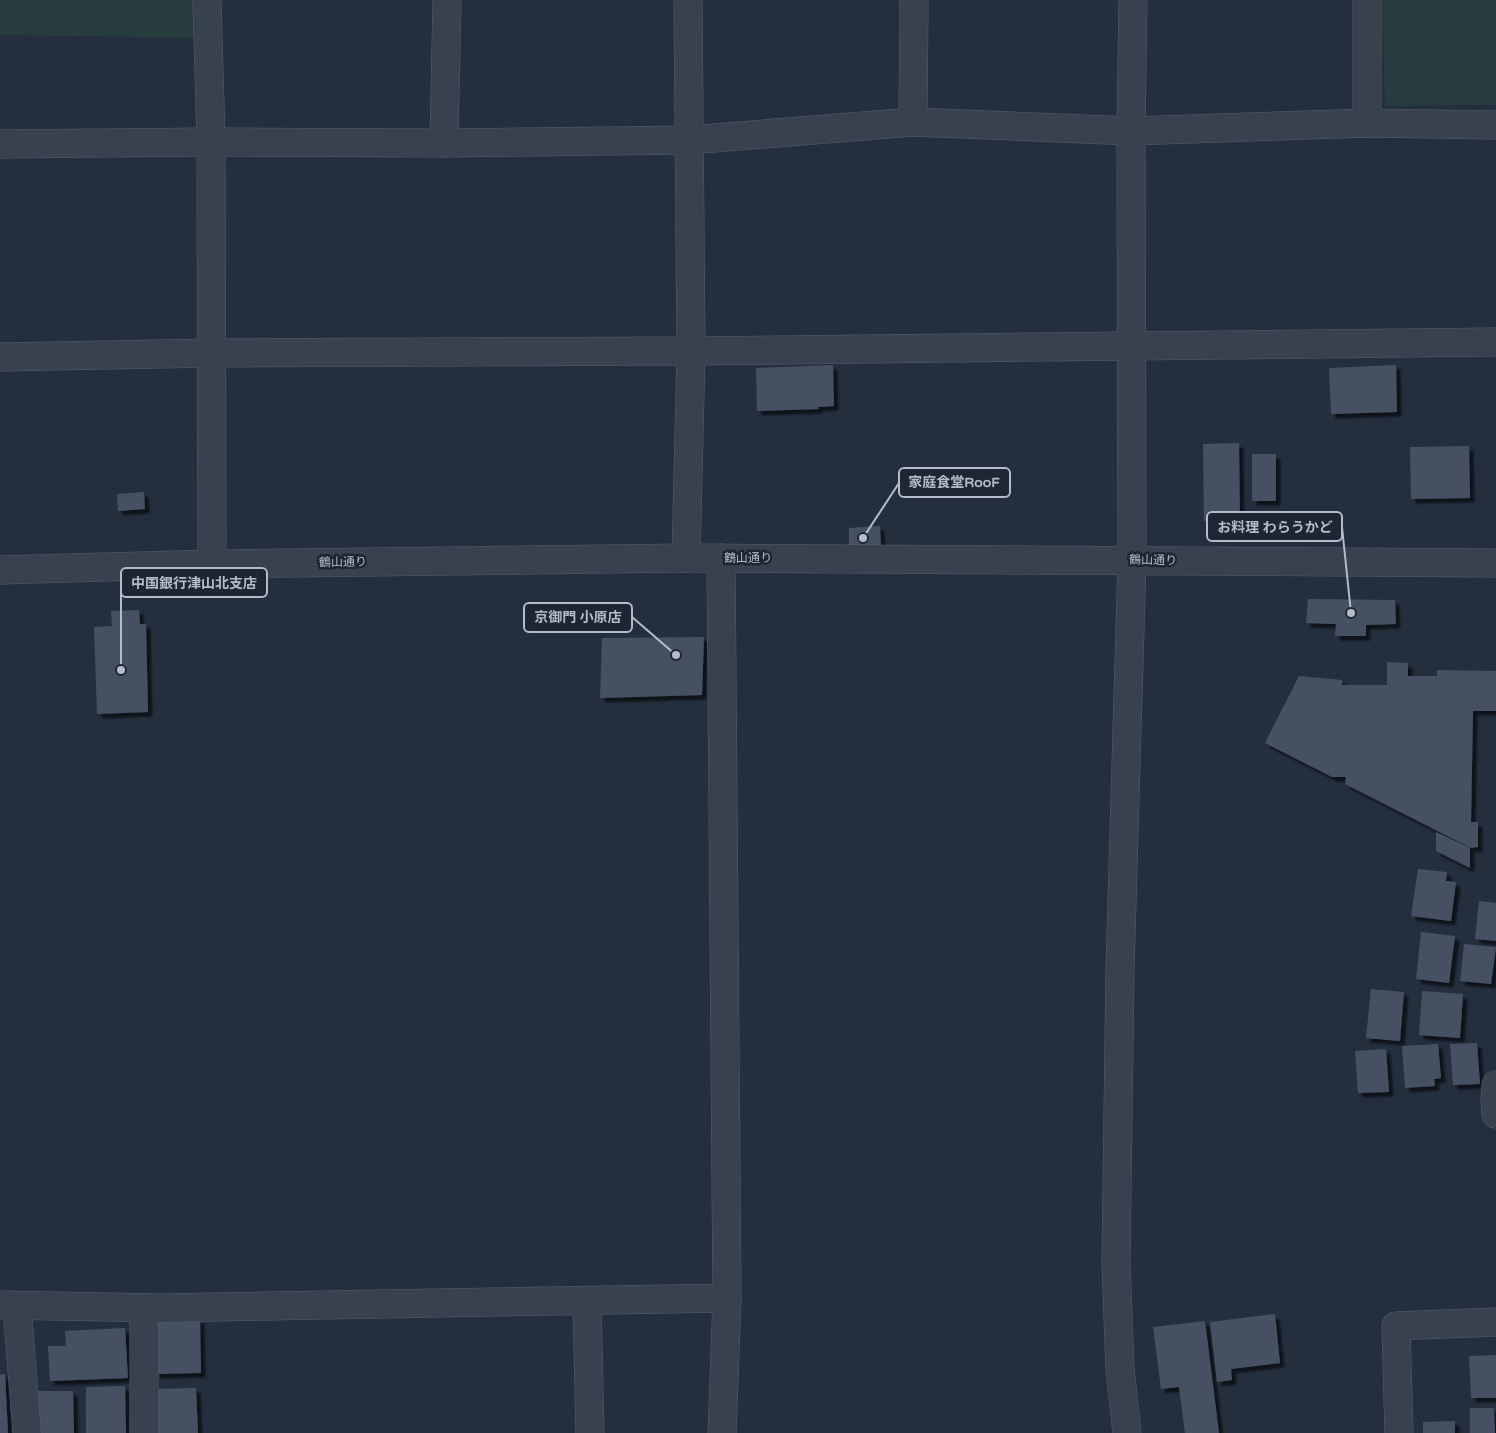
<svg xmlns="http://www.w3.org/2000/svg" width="1496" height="1433" viewBox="0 0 1496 1433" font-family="'Varela Round','Noto Sans JP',sans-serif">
<defs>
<filter id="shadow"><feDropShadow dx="4.5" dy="4.5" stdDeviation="1" flood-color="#0009"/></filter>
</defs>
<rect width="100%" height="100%" fill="#242f3e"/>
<g fill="#263c3f">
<polygon points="0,0 208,0 208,38 0,35"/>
<polygon points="1382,0 1496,0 1496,105 1385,106"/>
</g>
<g fill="#455162" filter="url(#shadow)">
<polygon points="833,365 834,406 818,407 819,409 757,411 756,368"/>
<polygon points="1396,365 1397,412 1331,414 1329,368"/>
<polygon points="1239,443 1240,521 1204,521 1203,444"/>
<polygon points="1469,446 1470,498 1411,499 1410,447"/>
<rect x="1252" y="454" width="24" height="47"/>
<polygon points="144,492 145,509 118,511 117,494"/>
<polygon points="880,526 881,548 849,549 849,528"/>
<polygon points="1308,599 1395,600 1396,624 1366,625 1366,636 1335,636 1336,624 1306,623"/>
<polygon points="139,610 140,624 146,624 148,712 97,714 94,627 112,626 111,611"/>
<polygon points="704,637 702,695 600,698 602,638"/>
<polygon points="1387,662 1408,663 1408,676 1437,676 1437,670 1496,671 1496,711 1473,711 1471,822 1478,822 1478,847 1471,848 1345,784 1346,777 1332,777 1265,743 1299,676 1342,680 1342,685 1387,685"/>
<polygon points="1436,832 1470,848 1470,868 1436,851"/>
<polygon points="1418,869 1447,872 1446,881 1456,882 1451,921 1411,916"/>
<polygon points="1479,901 1496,903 1496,941 1475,939"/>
<polygon points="1421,932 1455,936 1449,983 1416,979"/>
<polygon points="1464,944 1496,947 1491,984 1460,981"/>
<polygon points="1371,989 1404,992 1400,1041 1366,1038"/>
<polygon points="1422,991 1463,994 1460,1038 1419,1035"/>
<polygon points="1477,1043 1480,1084 1453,1085 1450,1044"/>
<polygon points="1438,1044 1441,1078 1434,1079 1435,1086 1405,1088 1402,1046"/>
<polygon points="1386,1049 1389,1092 1358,1093 1355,1051"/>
<polygon points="1275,1314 1280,1363 1231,1369 1232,1380 1217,1382 1210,1322"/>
<polygon points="200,1319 201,1373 155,1374 154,1320"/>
<polygon points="1205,1321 1219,1433 1185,1433 1179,1387 1161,1389 1153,1327"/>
<polygon points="125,1328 128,1378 50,1381 48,1346 66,1346 65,1331"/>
<polygon points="1496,1355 1496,1398 1471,1398 1469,1356"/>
<polygon points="5,1374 8,1433 0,1433 0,1375"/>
<polygon points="125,1386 126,1433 86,1433 86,1387"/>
<polygon points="196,1388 198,1433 155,1433 153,1389"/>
<polygon points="37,1391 73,1391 74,1433 38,1433"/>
<polygon points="1470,1408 1494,1408 1495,1433 1470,1433"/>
<polygon points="1455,1421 1455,1433 1423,1433 1423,1422"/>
</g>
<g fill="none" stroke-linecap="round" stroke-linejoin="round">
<defs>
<g id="minor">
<polyline points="207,0 211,142 212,564"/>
<polyline points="1367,0 1367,123"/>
<polyline points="913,122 914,0"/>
<polyline points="444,143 447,0"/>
<polyline points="0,144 211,142 444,143 689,140 913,122 1131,131 1367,123 1496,125"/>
<polyline points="0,357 213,353 691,351 1496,342"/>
<polyline points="686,558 691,351 688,0"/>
<polyline points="721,558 727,1298 722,1433"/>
<polyline points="1496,1085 1495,1100 1496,1114"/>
<polyline points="587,1301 590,1433"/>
<polyline points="0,1305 161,1308 727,1298"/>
<polyline points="17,1306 27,1433"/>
<polyline points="144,1308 144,1433"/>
<polyline points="1127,1433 1120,1369 1116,1263 1120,969 1132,560 1131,131 1133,0"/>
<polyline points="1399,1433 1396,1326 1496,1322"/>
</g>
<polyline id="tertiary" points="0,570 212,564 686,558 1496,563"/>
</defs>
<use href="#minor" stroke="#565f6c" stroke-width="29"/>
<use href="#tertiary" stroke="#565f6c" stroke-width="29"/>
<use href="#minor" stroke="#38414e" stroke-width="28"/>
<use href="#tertiary" stroke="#38414e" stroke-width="28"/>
</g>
<g text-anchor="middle" stroke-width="5" stroke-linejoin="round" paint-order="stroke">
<g font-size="12" fill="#b4bcc9" stroke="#1d2633">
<text x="748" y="562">鶴山通り</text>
<text transform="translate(1153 560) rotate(1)" y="4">鶴山通り</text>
<text transform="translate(343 562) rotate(-1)" y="4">鶴山通り</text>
</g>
</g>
<path fill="none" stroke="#b4bcc9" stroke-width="2" d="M863 538L899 483M1351 613L1342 527M121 670L121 583M676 655L632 617"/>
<g fill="#b4bcc9" stroke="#1d2633" stroke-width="2">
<circle cx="863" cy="538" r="5"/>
<circle cx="1351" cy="613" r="5"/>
<circle cx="121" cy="670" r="5"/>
<circle cx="676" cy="655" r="5"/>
</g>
<g fill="#1d2633" stroke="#b4bcc9" stroke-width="2">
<rect x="899" y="468" width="111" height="29" rx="5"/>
<rect x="1207" y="512" width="135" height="29" rx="5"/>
<rect x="121" y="568" width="146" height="29" rx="5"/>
<rect x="524" y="603" width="108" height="29" rx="5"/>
</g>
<g font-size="14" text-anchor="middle" font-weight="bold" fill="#b4bcc9">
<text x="954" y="487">家庭食堂RooF</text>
<text x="1275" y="532">お料理 わらうかど</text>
<text x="194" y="588">中国銀行津山北支店</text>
<text x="578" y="622">京御門 小原店</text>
</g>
</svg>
